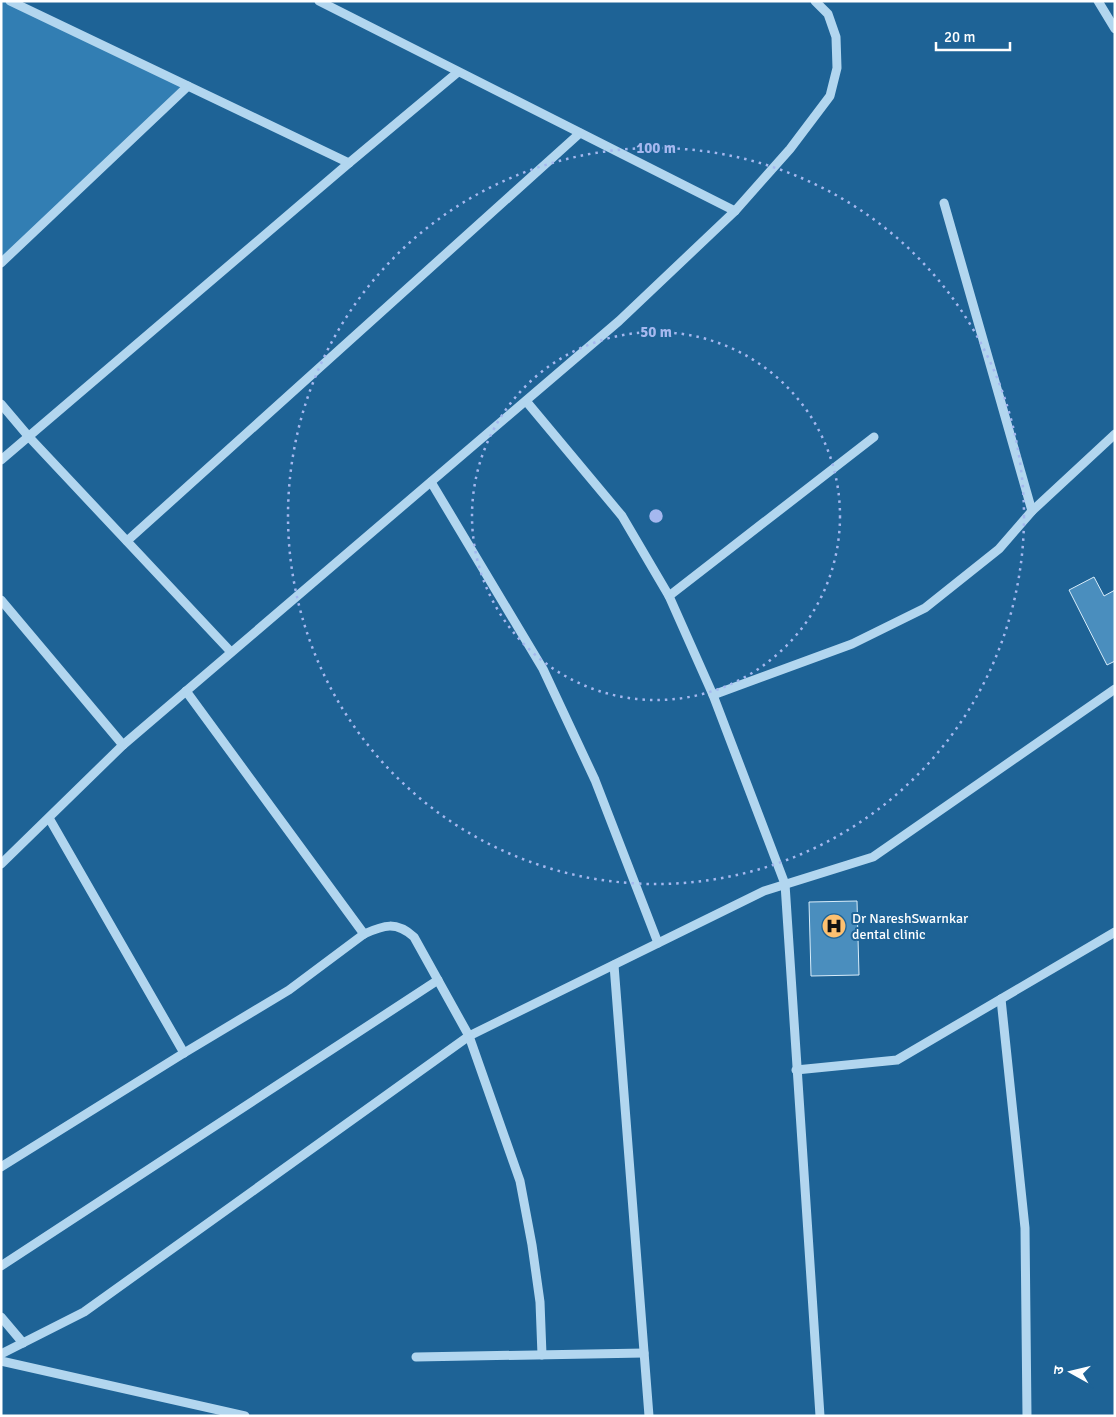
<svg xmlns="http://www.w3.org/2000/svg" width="1116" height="1417" viewBox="0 0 1116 1417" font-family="Signika,'Noto Sans Devanagari',sans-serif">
<rect width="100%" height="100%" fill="#1e6396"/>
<polygon fill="#327eb3" points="1,1 10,1 188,86 1,263"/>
<g fill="#4a8ebe" stroke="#d8edfb">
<polygon points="1094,577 1104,596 1115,590 1115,661 1107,665 1069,590"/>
<polygon points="857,901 859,975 811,976 809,902"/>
</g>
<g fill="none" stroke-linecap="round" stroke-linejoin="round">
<g stroke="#b2d6ef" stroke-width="9">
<polyline points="10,1 349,163"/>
<polyline points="319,1 735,211"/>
<polyline points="1098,1 1115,29"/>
<polyline points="944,203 1032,511"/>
<polyline points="1,263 188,86"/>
<polyline points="526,401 622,516 669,596 713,695 785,884 820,1416"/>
<polyline points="1,404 29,437 231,652"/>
<polyline points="1,460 349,163 458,72"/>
<polyline points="431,482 543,669 595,780 658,943"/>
<polyline points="127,541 580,133"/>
<polyline points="669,596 874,437"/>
<polyline points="1,600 123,745"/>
<polyline points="186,691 364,934"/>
<polyline points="713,695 852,644 925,608 999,549 1032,511 1115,434"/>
<polyline points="49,818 184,1053"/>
<polyline points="1,864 123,745 619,321 735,211 790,149 830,96 837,68 836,37 828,14 815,1"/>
<polyline points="614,965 649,1416"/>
<polyline points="1001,999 1025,1228 1027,1416"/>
<polyline points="796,1070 897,1060 1115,932"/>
<path d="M1 1167 184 1053 289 990 364 934C384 925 396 921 414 937L469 1036 520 1181 532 1245 540 1302 542 1355"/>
<polyline points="1,1266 438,980"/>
<polyline points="1,1317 23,1343"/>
<polyline points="1,1354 84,1312 469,1036 764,891 873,857 1115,689"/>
<polyline points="416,1357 644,1353"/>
<polyline points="1,1361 245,1416"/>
</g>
</g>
<g fill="none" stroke="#a5b8ef" stroke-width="2.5" stroke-dasharray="2.5 5">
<circle cx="656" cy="516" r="184"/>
<circle cx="656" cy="516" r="368"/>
</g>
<defs>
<symbol id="hospital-disc" viewBox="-11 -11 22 22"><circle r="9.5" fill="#fdc171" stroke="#1e6396"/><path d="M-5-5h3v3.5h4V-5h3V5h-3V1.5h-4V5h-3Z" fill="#111"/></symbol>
</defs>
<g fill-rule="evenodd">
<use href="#hospital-disc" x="820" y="912" width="28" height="28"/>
</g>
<g text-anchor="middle" stroke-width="4" stroke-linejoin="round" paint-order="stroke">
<g font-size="14" fill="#fff" stroke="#1e6396" text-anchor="start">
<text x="852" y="923">Dr NareshSwarnkar<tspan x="852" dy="16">dental clinic</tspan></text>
</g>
</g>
<circle cx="656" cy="516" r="8" fill="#a5b8ef" stroke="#1e6396" stroke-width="2.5"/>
<g font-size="15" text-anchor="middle" font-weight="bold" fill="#a5b8ef" stroke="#1e6396" stroke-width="4" stroke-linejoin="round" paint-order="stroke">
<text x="656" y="153">100 m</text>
<text x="656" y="337">50 m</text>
</g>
<rect width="1116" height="1417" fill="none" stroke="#ffffff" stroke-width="5"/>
<g transform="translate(1071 1372) rotate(278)" stroke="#1e6396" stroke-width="4" paint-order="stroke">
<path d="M0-4L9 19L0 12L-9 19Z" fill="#ffffff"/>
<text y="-8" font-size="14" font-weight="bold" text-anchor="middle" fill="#ffffff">उ</text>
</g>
<path d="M936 42v8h74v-8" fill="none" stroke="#ffffff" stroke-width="2.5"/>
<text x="944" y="42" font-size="15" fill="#ffffff" stroke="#1e6396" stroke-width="4" paint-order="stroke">20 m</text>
</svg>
